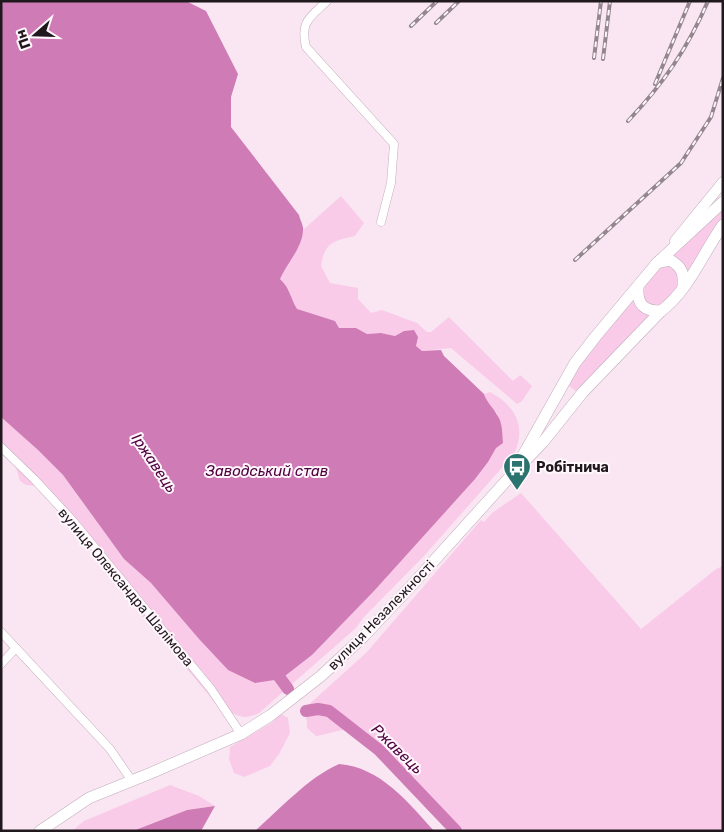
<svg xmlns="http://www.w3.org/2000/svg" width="724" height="832" viewBox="0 0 724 832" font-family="Rubik,sans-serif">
<rect width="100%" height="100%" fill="#f9e6f2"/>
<g fill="#f9cbe9">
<path d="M341 196 364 223 355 236C333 241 325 242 321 266L330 283 358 288V299L371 313 382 310 417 323 427 332H431L449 317 513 381 520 375 532 386 522 401 517 404 451 348 422 351 416 346 404 331 395 336 381 333 367 334 356 328H339L335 321 297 310C291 298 290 287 280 279L285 267 299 244 304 229Z"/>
<polygon points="723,206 723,215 688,273 682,263 669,257"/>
<path d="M664 266H669L676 269 680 286C672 294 658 316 646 301 644 298 641 295 643 290 646 283 655 275 660 268Z"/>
<polygon points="633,297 639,310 651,316 579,394 568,385 580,365"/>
<path d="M490 392C515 405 527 427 514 454L424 556 363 618 356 628 259 713C239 722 241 713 223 712L140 613 146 606 38 486 26 485 20 481 15 464 1 444V417L38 450 63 475 124 559 151 583 199 639 228 670 281 679 312 655 374 591 488 462 495 448 497 414 486 401 484 394Z"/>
<path d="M521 493 641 629 716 569 723 566V831H461L396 766 353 729C340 729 329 734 316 736L307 728 306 707 366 653 481 520 484 522 492 513Z"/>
<polygon points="281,714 288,718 290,733 279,754 270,766 244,777 234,773 229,759 230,747 271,723"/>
<polygon points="170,785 199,796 215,806 187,810 133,831 72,831 84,821"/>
</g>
<g fill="#cf7bb6">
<path d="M1 1H186L206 11 238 74 231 97V127L299 215C300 220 304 226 303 231 302 248 287 263 280 279 290 288 290 297 297 309L335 321 339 328H356L367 334 381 333 395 336 404 331 414 330 418 337 416 346 422 351 441 350 444 356 484 394C487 403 493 407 497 415 503 423 502 433 503 443L496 448 488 462 475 479 374 591 312 655 281 679 255 683 228 670 199 639 151 583 124 559 63 475 38 450 1 417Z"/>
<path d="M339 764C380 767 408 802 434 831H255C280 809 309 777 339 764Z"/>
<polygon points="215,806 201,831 133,831 187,810"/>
</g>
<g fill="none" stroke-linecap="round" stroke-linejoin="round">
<g stroke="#cf7bb6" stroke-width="12">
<polyline points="272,667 288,689"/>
<polyline points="306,711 318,709 329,711 379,750 456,831"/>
</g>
<defs>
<g id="minor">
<path d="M327 1C309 18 300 22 306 47L394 144 391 183 381 222"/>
<polyline points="1,447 34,479 73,521 211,689 241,734"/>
<polyline points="1,632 110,749 132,781"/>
<polyline points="1,664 16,648"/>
</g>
<polyline id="tertiary" points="675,241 723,182"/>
<g id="secondary">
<path d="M657 263 670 260C682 267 684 273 683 286"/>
<path d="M638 288C637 305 644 311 661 311"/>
<polyline points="521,459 575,363 596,336 657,263 723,202"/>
<path d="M40 831 89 798 151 773 241 734 271 715 321 676 363 637 412 585 516 470 543 442 583 392 661 311C689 290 703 253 723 225"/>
</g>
</defs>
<use href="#minor" stroke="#c0adb9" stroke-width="9"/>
<use href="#tertiary" stroke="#c0adb9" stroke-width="11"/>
<use href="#secondary" stroke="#c0adb9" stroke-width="12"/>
<use href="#minor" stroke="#fff" stroke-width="8"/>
<use href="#tertiary" stroke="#fff" stroke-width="10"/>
<use href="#secondary" stroke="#fff" stroke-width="11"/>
<defs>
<g id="rail">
<polyline points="436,23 459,1"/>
<polyline points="411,26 437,1"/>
<polyline points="594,58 601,1"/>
<polyline points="603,59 610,1"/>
<polyline points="655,84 690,1"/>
<path d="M628 121C663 84 688 48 708 1"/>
<polyline points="575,260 681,163 711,117 723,78"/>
</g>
</defs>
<use href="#rail" stroke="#94868f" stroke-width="4"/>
<use href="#rail" stroke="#fff7fc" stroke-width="2" stroke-dasharray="5.5" stroke-linecap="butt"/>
</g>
<defs>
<symbol id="bus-pin" viewBox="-11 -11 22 30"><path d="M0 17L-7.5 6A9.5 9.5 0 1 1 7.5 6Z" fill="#2a736f" stroke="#fff7fc"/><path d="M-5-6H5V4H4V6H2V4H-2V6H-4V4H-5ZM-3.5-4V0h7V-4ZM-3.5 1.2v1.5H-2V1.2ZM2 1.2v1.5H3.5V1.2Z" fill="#fff"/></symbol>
</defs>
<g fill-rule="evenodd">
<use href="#bus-pin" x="501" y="451" width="32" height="43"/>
</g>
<g text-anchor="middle" stroke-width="4" stroke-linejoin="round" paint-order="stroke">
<g font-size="14" font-weight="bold" fill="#1f181c" stroke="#fff7fc" text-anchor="start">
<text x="536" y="472">Робітнича</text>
</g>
<g font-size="14" fill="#1f181c" stroke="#fff7fc">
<text transform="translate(126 587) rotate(50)" y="5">вулиця Олександра Шалімова</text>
<text transform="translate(381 615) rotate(-46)" y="5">вулиця Незалежності</text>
</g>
<g font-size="15" font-style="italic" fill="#4f003f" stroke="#fff7fc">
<text transform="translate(154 463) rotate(56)" y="5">Іржавець</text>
<text x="267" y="476">Заводський став</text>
<text transform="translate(397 749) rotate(44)" y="5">Ржавець</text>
</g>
</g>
<rect width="724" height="832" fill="none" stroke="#1f181c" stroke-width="5"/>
<g transform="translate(35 35) rotate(250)" stroke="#fff7fc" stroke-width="4" paint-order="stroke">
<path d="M0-4L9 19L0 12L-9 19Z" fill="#1f181c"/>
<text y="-8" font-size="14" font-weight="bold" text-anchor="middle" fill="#1f181c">Пн</text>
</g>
</svg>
